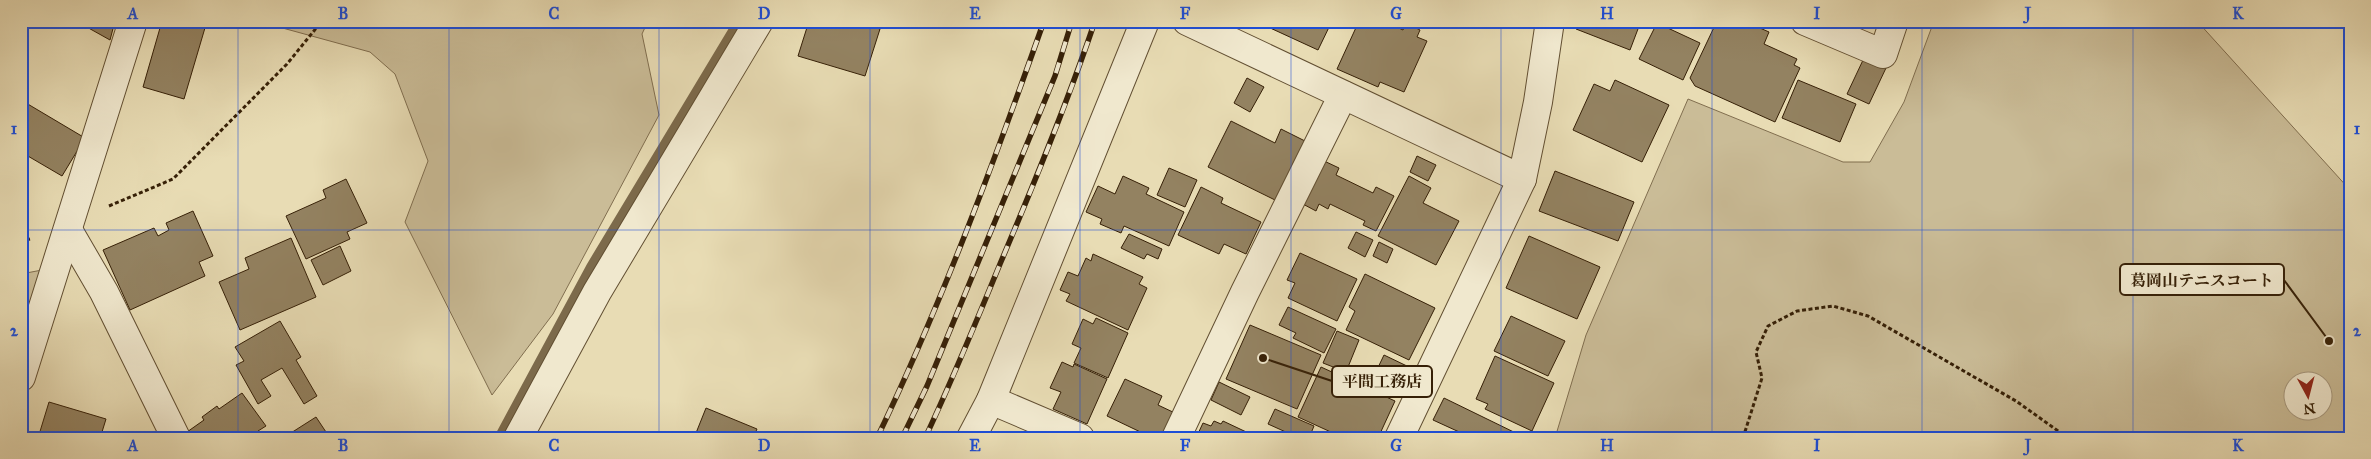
<svg xmlns="http://www.w3.org/2000/svg" width="2371" height="459" viewBox="0 0 2371 459" font-family="'IM FELL Great Primer','Noto Serif JP',serif">
<rect width="100%" height="100%" fill="#e8dcb4"/>
<filter id="stains"><feTurbulence type="fractalNoise" baseFrequency=".004" numOctaves="4"/><feColorMatrix values="0 0 0 0 .2 0 0 0 0 .09 0 0 0 0 .02 0 0 0 .5 -.17"/></filter>
<radialGradient id="worn" r=".72"><stop offset=".6" stop-color="#630" stop-opacity="0"/><stop offset="1" stop-color="#630" stop-opacity=".3"/></radialGradient>
<g fill="#cabc97" stroke="#806e4f" fill-rule="evenodd">
<polygon points="257,21 648,21 642,34 659,115 553,314 492,395 405,222 428,161 395,74 370,52"/>
<path d="M1934 21H2197L2350 190V438H1555L1586 335 1688 99 1843 162H1870L1904 102ZM2294 382H2324V412H2294Z"/>
<polygon points="42,270 21,336 21,274"/>
</g>
<g fill="none" stroke-linecap="round" stroke-linejoin="round">
<polyline stroke="#7c6a4b" stroke-width="10" points="499,438 591,267 739,21"/>
</g>
<g fill="#938261" stroke="#362007">
<polygon points="76,21 115,21 110,40"/>
<polygon points="162,21 207,21 184,99 143,87"/>
<polygon points="809,21 836,27 838,21 852,21 880,29 865,76 798,56"/>
<polygon points="1255,21 1332,21 1318,50"/>
<polygon points="1359,21 1384,21 1403,30 1406,23 1420,30 1417,37 1427,41 1404,92 1380,82 1378,87 1337,69"/>
<polygon points="1579,21 1641,21 1630,50 1576,29"/>
<polygon points="1717,21 1744,21 1769,32 1764,44 1797,59 1794,65 1800,68 1775,122 1695,86 1690,78"/>
<polygon points="1657,23 1700,43 1683,80 1639,59"/>
<polygon points="1864,58 1886,68 1869,104 1847,94"/>
<polygon points="1247,78 1264,87 1250,112 1234,103"/>
<polygon points="1615,80 1669,105 1642,162 1573,130 1594,84 1610,91"/>
<polygon points="1798,80 1856,104 1840,142 1782,118"/>
<polygon points="21,100 85,138 62,176 21,152"/>
<polygon points="1231,121 1275,143 1281,129 1305,141 1275,200 1208,167"/>
<polygon points="1417,156 1436,165 1428,181 1410,172"/>
<polygon points="1322,160 1339,168 1336,175 1373,193 1376,187 1394,196 1376,231 1363,225 1365,221 1330,204 1328,209 1319,204 1316,211 1301,203"/>
<polygon points="1169,168 1197,180 1185,207 1157,195"/>
<polygon points="1555,171 1634,202 1618,241 1539,211"/>
<polygon points="1123,176 1149,188 1146,194 1184,212 1169,246 1124,226 1121,233 1100,224 1102,219 1086,212 1098,186 1115,194"/>
<polygon points="1409,176 1431,188 1423,203 1459,221 1436,265 1378,236"/>
<polygon points="346,179 367,223 347,232 350,239 306,259 286,216 326,198 323,190"/>
<polygon points="1201,187 1223,198 1221,203 1261,222 1246,254 1224,244 1219,254 1178,235"/>
<polygon points="193,211 213,256 199,262 205,276 130,310 103,250 154,228 158,236 169,230 166,223"/>
<polygon points="1356,232 1373,240 1365,257 1348,248"/>
<polygon points="1129,234 1162,249 1158,259 1147,254 1144,259 1121,248"/>
<polygon points="1529,236 1600,267 1577,319 1506,288"/>
<polygon points="291,238 316,297 240,330 219,282 249,269 245,258"/>
<polygon points="1379,242 1393,249 1387,263 1373,256"/>
<polygon points="340,246 351,271 323,285 311,260"/>
<polygon points="1300,253 1357,279 1337,321 1288,298 1295,283 1287,280"/>
<polygon points="1093,254 1143,277 1139,284 1147,288 1128,330 1066,301 1070,294 1060,290 1068,272 1078,276 1086,258 1091,261"/>
<polygon points="1365,274 1435,308 1409,360 1346,330 1355,311 1349,307"/>
<polygon points="1288,307 1336,329 1324,353 1293,338 1296,333 1279,325"/>
<polygon points="1511,316 1565,341 1548,376 1494,351"/>
<polygon points="1096,318 1128,333 1108,378 1074,363 1081,348 1072,344 1083,319 1093,324"/>
<polygon points="280,321 301,357 296,360 317,396 304,404 282,368 261,380 271,396 258,404 236,365 244,361 235,347"/>
<polygon points="1250,325 1321,355 1297,409 1226,379"/>
<polygon points="1337,331 1359,340 1346,372 1323,363"/>
<polygon points="1384,355 1409,367 1399,389 1373,378"/>
<polygon points="1495,356 1554,383 1532,431 1485,409 1488,404 1476,399"/>
<polygon points="1062,362 1073,367 1074,364 1107,379 1087,424 1053,409 1061,392 1050,388"/>
<polygon points="1321,367 1395,401 1378,438 1344,438 1298,417"/>
<polygon points="1125,379 1162,396 1158,405 1177,414 1165,438 1153,438 1107,416"/>
<polygon points="1219,382 1250,397 1241,415 1211,400"/>
<polygon points="242,393 266,426 258,431 263,438 191,438 187,432 204,420 202,417 217,406 219,409"/>
<polygon points="1444,398 1526,438 1467,438 1468,436 1433,420"/>
<polygon points="49,402 106,419 102,432 119,438 38,438"/>
<polygon points="706,408 757,429 753,438 694,438"/>
<polygon points="1275,409 1314,426 1309,438 1286,438 1288,433 1268,424"/>
<polygon points="316,417 330,438 283,438"/>
<polygon points="1214,421 1221,424 1223,421 1259,438 1196,438 1203,423 1211,426"/>
</g>
<g fill="none" stroke-linecap="round" stroke-linejoin="round">
<defs>
<g id="minor">
<polyline points="1187,21 1522,179"/>
<polyline points="1805,21 1883,54 1894,21"/>
<polyline points="68,230 104,292 176,438"/>
<polyline points="21,377 133,21"/>
<polyline points="991,400 1080,438"/>
<polyline points="518,438 597,292 759,21"/>
<polyline points="971,438 991,400 1145,21"/>
<polyline points="1176,438 1245,292 1343,95"/>
<polyline points="1399,438 1522,179 1538,102 1550,21"/>
</g>
</defs>
<use href="#minor" stroke="#624f32" stroke-width="30"/>
<g stroke="#362007" stroke-width="3" stroke-dasharray="4 2.5" stroke-linecap="butt">
<polyline points="109,206 173,179 287,64 322,21"/>
<polyline points="21,241 30,239"/>
<polyline points="1743,438 1762,378 1756,352 1768,326 1797,311 1833,306 1868,316 2016,401 2068,438"/>
</g>
<use href="#minor" stroke="#f0e8ce" stroke-width="28"/>
<defs>
<g id="rail">
<path d="M877 438C942 303 994 162 1044 21"/>
<polyline points="902,438 927,386 1055,76 1072,21"/>
<path d="M925 438C952 381 976 322 1000 264 1034 184 1067 104 1095 21"/>
</g>
</defs>
<use href="#rail" stroke="#362007" stroke-width="5.5"/>
<use href="#rail" stroke="#f0e8ce" stroke-width="4" stroke-dasharray="11" stroke-linecap="butt"/>
</g>
<path fill="none" stroke="#1d4ed8" stroke-width="1" stroke-opacity="0.55" d="M238 21V438M449 21V438M659 21V438M870 21V438M1080 21V438M1291 21V438M1501 21V438M1712 21V438M1922 21V438M2133 21V438M21 230H2350"/>
<path fill="none" stroke="#362007" stroke-width="2" d="M2329 341L2284 280M1263 358L1332 381"/>
<g fill="#362007" stroke="#f0e8ce" stroke-width="2">
<circle cx="2329" cy="341" r="5"/>
<circle cx="1263" cy="358" r="5"/>
</g>
<g fill="#f0e8ce" stroke="#362007" stroke-width="2">
<rect x="2120" y="264" width="164" height="31" rx="5"/>
<rect x="1332" y="366" width="100" height="31" rx="5"/>
</g>
<g font-size="16" text-anchor="middle" font-weight="bold" fill="#362007">
<text x="2202" y="286">葛岡山テニスコート</text>
<text x="1382" y="387">平間工務店</text>
</g>
<rect width="2371" height="459" fill="none" stroke="#e8dcb4" stroke-width="55"/>
<g transform="translate(2308 396) rotate(173)"><circle r="24" fill="#f0e8ce" stroke="#a6987e"/>
<path d="M0-4L9 19L0 12L-9 19Z" fill="#8f2418"/>
<text y="-8" font-size="14" font-weight="bold" text-anchor="middle" fill="#362007">N</text>
</g>
<rect x="28" y="28" width="2316" height="404" fill="none" stroke="#1d4ed8" stroke-width="2"/>
<g font-size="16" text-anchor="middle" font-weight="bold" fill="#1d4ed8">
<text x="133" y="19">A</text>
<text x="343" y="19">B</text>
<text x="554" y="19">C</text>
<text x="764" y="19">D</text>
<text x="975" y="19">E</text>
<text x="1185" y="19">F</text>
<text x="1396" y="19">G</text>
<text x="1607" y="19">H</text>
<text x="1817" y="19">I</text>
<text x="2028" y="19">J</text>
<text x="2238" y="19">K</text>
<text x="14" y="134">1</text>
<text x="2357" y="134">1</text>
<text x="14" y="336">2</text>
<text x="2357" y="336">2</text>
<text x="133" y="451">A</text>
<text x="343" y="451">B</text>
<text x="554" y="451">C</text>
<text x="764" y="451">D</text>
<text x="975" y="451">E</text>
<text x="1185" y="451">F</text>
<text x="1396" y="451">G</text>
<text x="1607" y="451">H</text>
<text x="1817" y="451">I</text>
<text x="2028" y="451">J</text>
<text x="2238" y="451">K</text>
</g>
<rect width="100%" height="100%" filter="url(#stains)"/>
<rect width="100%" height="100%" fill="url(#worn)"/>
</svg>
